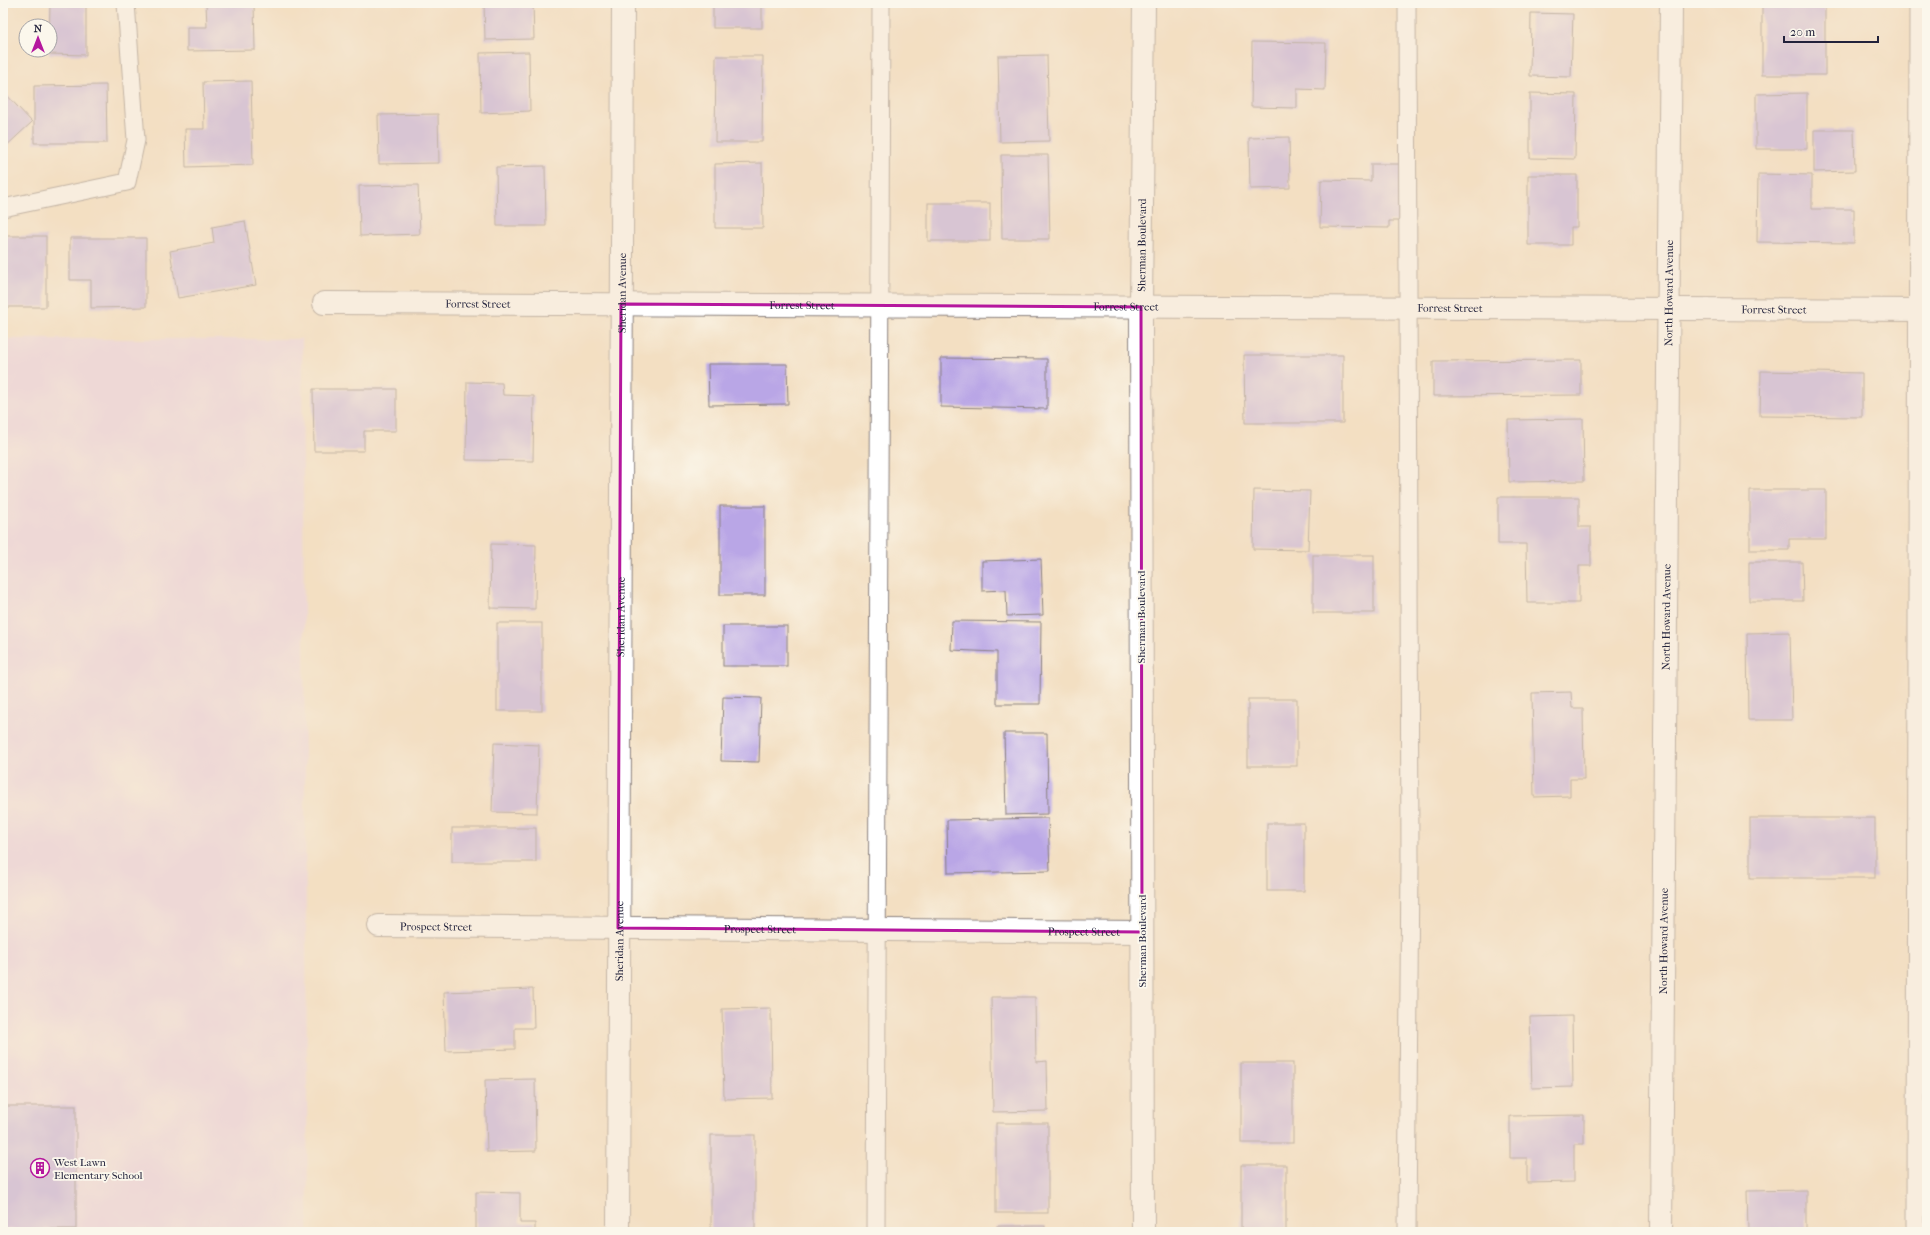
<svg xmlns="http://www.w3.org/2000/svg" width="1930" height="1235" viewBox="0 0 1930 1235" font-family="'IM FELL French Canon',serif">
<rect width="100%" height="100%" fill="#fbf7ec"/>
<filter id="ink" filterUnits="userSpaceOnUse"><feTurbulence type="fractalNoise" baseFrequency=".025" numOctaves="2"/><feDisplacementMap in="SourceGraphic" scale="8" xChannelSelector="R" yChannelSelector="G"/><feConvolveMatrix kernelMatrix="1 2 1 2 8 2 1 2 1" color-interpolation-filters="sRGB"/></filter>
<filter id="wash" filterUnits="userSpaceOnUse"><feTurbulence type="fractalNoise" baseFrequency=".012" numOctaves="4" result="noise"/><feDisplacementMap in="SourceGraphic" scale="16" xChannelSelector="R" yChannelSelector="G"/><feGaussianBlur stdDeviation="0.9" result="paint"/><feColorMatrix in="noise" values="0 0 0 0 0 0 0 0 0 0 0 0 0 0 0 0 0 1.4 0 .05"/><feComposite in="paint" operator="in"/></filter>
<g filter="url(#wash)">
<rect width="100%" height="100%" fill="#f3dfc2"/>
<polygon fill="#e9d1ed" points="3,339 302,339 308,1232 3,1232"/>
<g id="blocks">
<g fill="#b9a6e6">
<polygon points="50,3 86,3 86,55 49,54"/>
<polygon points="206,3 254,3 255,50 187,51 187,27 207,27"/>
<polygon points="484,3 533,3 534,39 485,40"/>
<rect x="713" y="3" width="49" height="25"/>
<rect x="1762" y="3" width="63" height="72"/>
<polygon points="1531,13 1573,14 1571,77 1530,76"/>
<polygon points="1252,42 1326,43 1325,90 1297,89 1297,108 1251,107"/>
<polygon points="529,52 530,111 481,113 480,53"/>
<polygon points="1047,55 1049,141 1000,142 998,56"/>
<polygon points="716,56 763,56 762,142 715,142"/>
<polygon points="251,81 253,165 186,167 185,129 204,129 203,82"/>
<polygon points="106,85 107,143 34,143 34,86"/>
<polygon points="3,91 32,122 3,149"/>
<polygon points="1530,93 1576,94 1575,159 1530,158"/>
<polygon points="1807,93 1807,149 1756,149 1756,94"/>
<polygon points="438,114 439,163 379,164 378,115"/>
<polygon points="1814,130 1854,130 1855,171 1814,172"/>
<polygon points="1289,137 1290,188 1250,189 1249,138"/>
<polygon points="1001,155 1048,155 1050,239 1002,239"/>
<polygon points="762,163 763,228 715,228 715,164"/>
<polygon points="1371,164 1405,164 1404,221 1389,221 1389,228 1320,227 1321,180 1371,181"/>
<polygon points="545,166 546,226 497,226 496,167"/>
<polygon points="1758,174 1812,175 1812,209 1854,209 1854,243 1757,242"/>
<polygon points="1528,175 1577,175 1577,227 1571,227 1571,245 1528,245"/>
<polygon points="418,185 420,234 360,236 359,186"/>
<rect x="928" y="203" width="62" height="38"/>
<polygon points="245,221 256,285 178,298 170,251 214,243 212,227"/>
<rect x="3" y="236" width="43" height="71"/>
<polygon points="70,238 146,238 146,307 91,308 91,280 70,280"/>
<polygon points="1244,355 1343,355 1343,423 1245,423"/>
<polygon points="941,358 1047,359 1047,409 941,407"/>
<polygon points="1581,360 1581,395 1433,396 1433,361"/>
<polygon points="708,364 787,364 788,404 709,405"/>
<polygon points="1761,371 1862,373 1862,417 1760,416"/>
<polygon points="467,382 502,383 503,395 534,396 533,461 466,460"/>
<polygon points="313,389 396,389 396,431 364,431 364,451 314,451"/>
<polygon points="1583,419 1584,481 1509,482 1508,420"/>
<polygon points="1254,490 1310,491 1308,550 1253,549"/>
<polygon points="1750,490 1826,490 1826,539 1789,539 1789,550 1750,550"/>
<polygon points="1498,497 1579,497 1579,527 1591,527 1591,566 1579,566 1579,603 1527,603 1526,544 1498,544"/>
<rect x="720" y="506" width="45" height="89"/>
<polygon points="491,544 536,545 535,609 490,608"/>
<rect x="1313" y="555" width="61" height="58"/>
<polygon points="1041,559 1043,615 1007,616 1006,590 982,591 982,561"/>
<polygon points="1749,562 1802,562 1803,601 1749,601"/>
<polygon points="952,621 1041,622 1040,704 997,704 997,652 951,650"/>
<rect x="497" y="623" width="45" height="88"/>
<rect x="723" y="626" width="64" height="40"/>
<polygon points="1790,632 1792,720 1748,720 1747,633"/>
<polygon points="1571,692 1572,708 1583,708 1584,779 1570,779 1570,796 1534,797 1532,693"/>
<polygon points="723,697 761,698 759,762 721,761"/>
<rect x="1248" y="699" width="49" height="67"/>
<polygon points="1004,733 1047,733 1048,814 1006,815"/>
<polygon points="494,743 539,745 537,813 492,812"/>
<polygon points="1048,818 1050,871 948,873 947,820"/>
<rect x="1750" y="818" width="125" height="60"/>
<rect x="1267" y="823" width="37" height="68"/>
<rect x="452" y="828" width="84" height="34"/>
<polygon points="533,989 534,1028 515,1028 515,1049 446,1051 444,992"/>
<polygon points="991,997 1035,997 1036,1062 1047,1061 1048,1111 993,1112"/>
<polygon points="771,1008 772,1098 724,1099 722,1009"/>
<polygon points="1572,1016 1573,1087 1532,1088 1530,1017"/>
<rect x="1241" y="1063" width="52" height="80"/>
<polygon points="535,1079 536,1151 487,1152 485,1080"/>
<rect x="3" y="1106" width="73" height="123"/>
<polygon points="1584,1115 1584,1144 1574,1144 1574,1182 1527,1183 1527,1158 1510,1158 1510,1116"/>
<rect x="996" y="1123" width="52" height="90"/>
<rect x="711" y="1135" width="44" height="96"/>
<rect x="1241" y="1165" width="45" height="67"/>
<polygon points="1806,1190 1806,1232 1755,1232 1755,1230 1748,1230 1747,1191"/>
<polygon points="476,1192 520,1193 520,1223 535,1223 535,1232 476,1232"/>
<rect x="997" y="1226" width="48" height="6"/>
</g>
</g>
</g>
<g filter="url(#ink)">
<use href="#blocks" fill-opacity="0" stroke="#8a807e" stroke-width="1"/>
<g fill="none" stroke-linecap="round" stroke-linejoin="round">
<defs>
<g id="service">
<polyline points="3,208 127,182 136,140 126,3"/>
<polyline points="876,1232 881,3"/>
<polyline points="1407,1232 1410,861 1407,3"/>
<polyline points="1916,1232 1918,3"/>
</g>
<g id="minor">
<path id="s1" d="M324 303 1927 310"/>
<path id="s2" d="M379 926 1142 932"/>
<path id="s3" d="M618 1232 623 3"/>
<path id="s4" d="M1143 1232 1141 307 1144 3"/>
<path id="s5" d="M1661 1232 1671 3"/>
</g>
</defs>
<use href="#service" stroke="#8a807e" stroke-width="19"/>
<use href="#minor" stroke="#8a807e" stroke-width="24"/>
<use href="#service" stroke="#fff" stroke-width="17"/>
<use href="#minor" stroke="#fff" stroke-width="22"/>
</g>
</g>
<path d="M0 0H1930V1235H0ZM621 304 1141 307 1142 932 618 928Z" fill="#f3dfc2" fill-opacity=".55" fill-rule="evenodd"/>
<path fill="none" stroke="#b5179e" stroke-width="3" stroke-linejoin="round" d="M621 304 1141 307 1142 932 618 928Z"/>
<defs>
<symbol id="building-ring" viewBox="-11 -11 22 22"><circle r="9.5" fill="#fbf7ec" stroke="#b5179e" stroke-width="1.5"/><path d="M-4-6H4V6H1V3H-1V6H-4ZM-2.5-4.3h1.7v1.8h-1.7ZM.8-4.3h1.7v1.8H.8ZM-2.5-1h1.7V.8h-1.7ZM.8-1h1.7V.8H.8Z" fill="#b5179e"/></symbol>
</defs>
<g fill-rule="evenodd">
<use href="#building-ring" x="29" y="1157" width="22" height="22"/>
</g>
<g text-anchor="middle" stroke-width="3.5" stroke-linejoin="round" paint-order="stroke">
<g font-size="11" fill="#22223b" stroke="#fbf7ec">
<text dy="4" stroke="none"><textPath href="#s4" startOffset="987">Sherman Boulevard</textPath></text>
<text dy="4" stroke="none"><textPath href="#s3" startOffset="939">Sheridan Avenue</textPath></text>
<text dy="4" stroke="none"><textPath href="#s5" startOffset="939">North Howard Avenue</textPath></text>
<text dy="4" stroke="none"><textPath href="#s1" startOffset="154">Forrest Street</textPath></text>
<text dy="4" stroke="none"><textPath href="#s1" startOffset="478">Forrest Street</textPath></text>
<text dy="4" stroke="none"><textPath href="#s1" startOffset="802">Forrest Street</textPath></text>
<text dy="4" stroke="none"><textPath href="#s1" startOffset="1126">Forrest Street</textPath></text>
<text dy="4" stroke="none"><textPath href="#s1" startOffset="1450">Forrest Street</textPath></text>
<text dy="4" stroke="none"><textPath href="#s3" startOffset="615">Sheridan Avenue</textPath></text>
<text transform="translate(1141 617) rotate(-90)" y="4">Sherman Boulevard</text>
<text dy="4" stroke="none"><textPath href="#s5" startOffset="615">North Howard Avenue</textPath></text>
<text dy="4" stroke="none"><textPath href="#s2" startOffset="57">Prospect Street</textPath></text>
<text dy="4" stroke="none"><textPath href="#s2" startOffset="381">Prospect Street</textPath></text>
<text dy="4" stroke="none"><textPath href="#s2" startOffset="705">Prospect Street</textPath></text>
<text dy="4" stroke="none"><textPath href="#s3" startOffset="291">Sheridan Avenue</textPath></text>
<text transform="translate(1142 941) rotate(-90)" y="4">Sherman Boulevard</text>
<text dy="4" stroke="none"><textPath href="#s5" startOffset="291">North Howard Avenue</textPath></text>
</g>
<g font-size="11" fill="#22223b" stroke="#fbf7ec" text-anchor="start">
<text x="54" y="1166">West Lawn<tspan x="54" dy="13">Elementary School</tspan></text>
</g>
</g>
<rect width="1930" height="1235" fill="none" stroke="#fbf7ec" stroke-width="16"/>
<g transform="translate(38 38)"><circle r="19" fill="#fbf7ec" stroke="#a4a2a5"/>
<path d="M0-3L7 15L0 10L-7 15Z" fill="#b5179e"/>
<text y="-6" font-size="11" font-weight="bold" text-anchor="middle" fill="#22223b">N</text>
</g>
<path d="M1784 36v6h94v-6" fill="none" stroke="#22223b" stroke-width="2"/>
<text x="1790" y="36" font-size="12" fill="#22223b" stroke="#fbf7ec" stroke-width="3" paint-order="stroke">20 m</text>
</svg>
